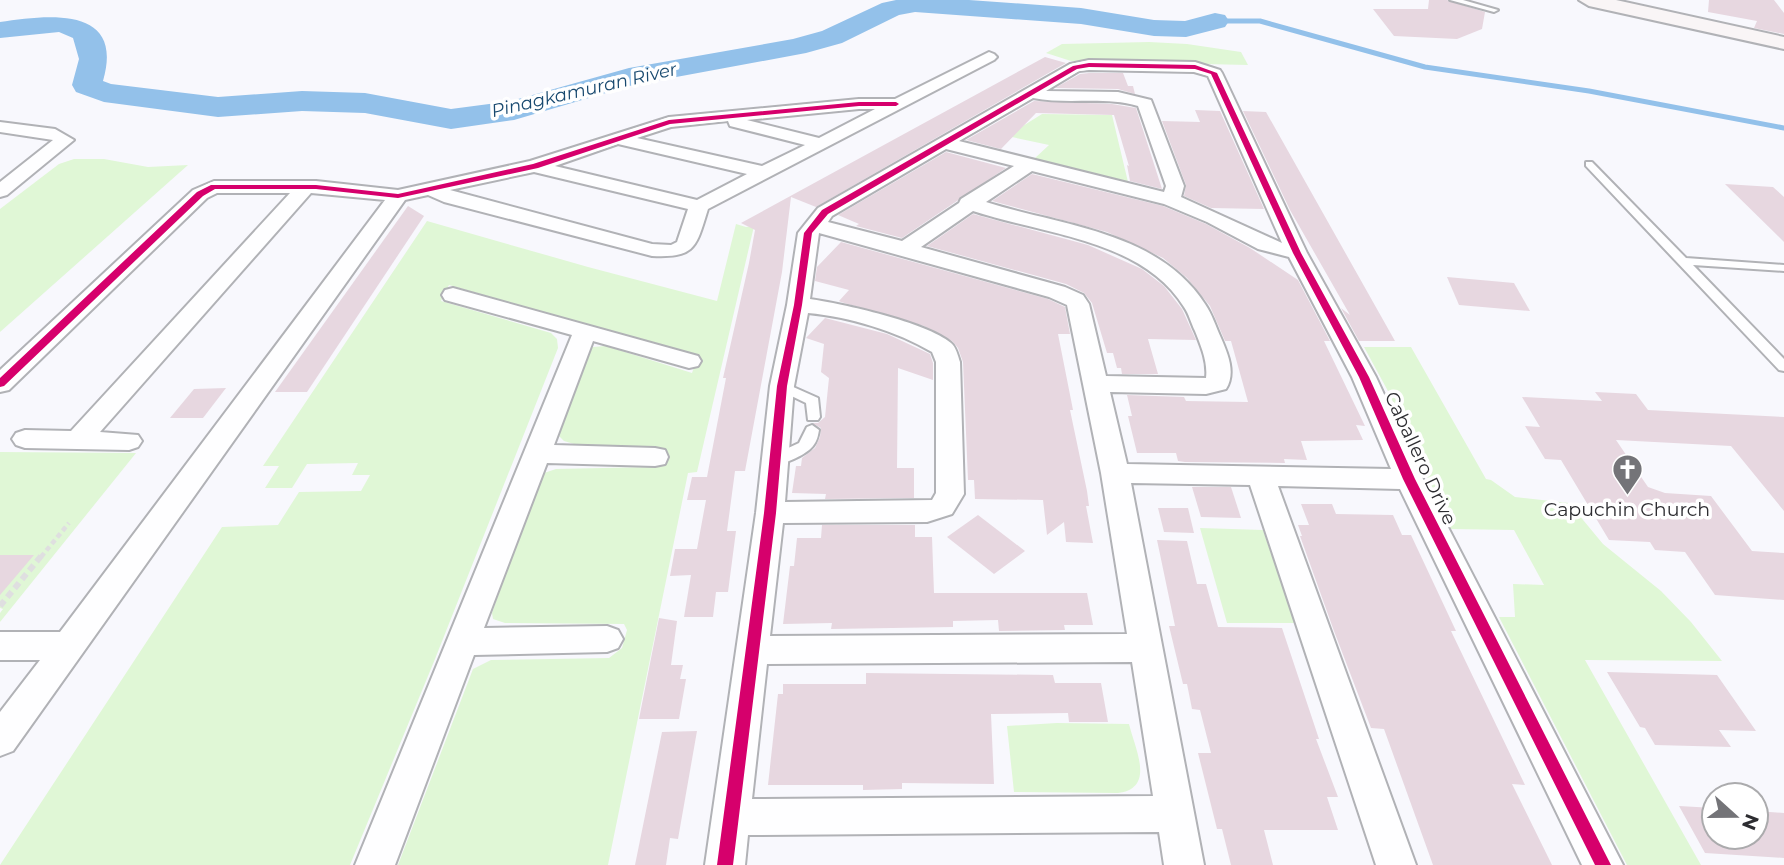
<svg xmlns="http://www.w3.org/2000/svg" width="1784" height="865" viewBox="0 0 1784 865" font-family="Montserrat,sans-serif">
<rect width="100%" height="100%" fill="#f8f8fd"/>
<g fill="#e0f7d6">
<polygon points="1149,42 1187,44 1241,52 1248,65 1071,61 1046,53 1062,44"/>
<polygon points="1042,114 1112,115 1128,182 1034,159 1049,145 1007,136"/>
<polygon points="74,159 104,159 148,167 188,165 0,332 0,209 59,164"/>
<polygon points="427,221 588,267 717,301 736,224 746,227 754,226 697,472 688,473 608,865 398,865 473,669 491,660 609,658 622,648 627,630 624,624 505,623 493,619 492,613 541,474 556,469 650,467 656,465 663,450 658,447 574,444 564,441 559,436 589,351 593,347 606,346 692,373 698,356 449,285 441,301 551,333 557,339 558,348 435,659 350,865 0,865 222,527 278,525 299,492 361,491 370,475 352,475 358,463 307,464 292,488 265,488 279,466 263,466"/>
<polygon points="1364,347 1411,347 1486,479 1491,480 1515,497 1569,503 1603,544 1661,591 1691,622 1722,661 1585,660 1701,865 1627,865 1499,617 1515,617 1513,584 1544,585 1514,530 1451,529 1389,393"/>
<polygon points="0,452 136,453 0,622 0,613 3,609 0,608"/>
<polygon points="1200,528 1263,530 1295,623 1227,623"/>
<path d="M1057 723 1129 724C1135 749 1156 788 1118 793L1014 792 1007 726Z"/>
</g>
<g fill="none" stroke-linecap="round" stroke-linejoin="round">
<polyline stroke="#93c1ea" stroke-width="5" points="1215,21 1260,21 1425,67 1589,91 1784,128"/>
<path fill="#93c1ea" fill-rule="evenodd" d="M896 0H969L1081 8 1154 20 1185 21 1215 13 1225 15 1229 21 1225 27 1186 37 1154 36 1081 24 915 12 899 15 842 43 806 53 633 85 514 120 451 129 365 113 302 111 218 117 104 102 76 92 72 85 79 59 73 38 59 32 0 38V22C48 15 125 5 103 81L111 84 218 97 302 91 365 93 451 109 511 101 629 68 793 39 822 31 882 3Z"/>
</g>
<g fill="#e7d7e0">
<polygon points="1429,0 1447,0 1485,12 1482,29 1457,39 1394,36 1373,9 1428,9"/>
<polygon points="1709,0 1774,0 1784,13 1784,34 1754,28 1757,21 1708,12"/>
<polygon points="1045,57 1066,63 816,207 791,197 782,272 745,471 735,471 727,531 736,531 728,592 716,592 713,617 684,617 691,575 670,576 675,549 697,549 706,500 687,500 692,477 707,477 726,378 723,378 749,263 755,230 741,223"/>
<polygon points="1089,73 1123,73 1128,86 1133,86 1135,94 1118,89 1055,88 1080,74"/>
<polygon points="1034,101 1112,104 1136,108 1162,189 1130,181 1127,165 1129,166 1114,115 1036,113 1001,149 966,140"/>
<polygon points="1195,110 1220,111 1264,209 1211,208 1184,196 1186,185 1162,121 1200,122"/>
<polygon points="1243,111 1266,112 1395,341 1359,341 1341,308 1350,315 1290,210"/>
<polygon points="946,152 1006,168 902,238 856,226 859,224 838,215"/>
<polygon points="1032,174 1163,206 1206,224 1250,248 1298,280 1330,341 1324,341 1365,426 1356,425 1363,440 1301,441 1307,460 1284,459 1285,463 1185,462 1178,461 1176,453 1137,453 1128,416 1132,416 1127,395 1184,397 1186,401 1248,402 1231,341 1225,341 1210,306 1187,278 1163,258 1107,232 992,201"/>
<polygon points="1725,184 1773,187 1784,197 1784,242"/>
<polygon points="408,206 424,216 307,392 275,392"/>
<polygon points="973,214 1088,245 1142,269 1164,286 1182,309 1196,340 1148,339 1158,374 1122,374 1121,368 1117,368 1113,353 1107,353 1092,303 1084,293 1066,284 927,246"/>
<polygon points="841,242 1048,299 1065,307 1070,334 1058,334 1073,410 1070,410 1087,491 1089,506 1086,506 1093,543 1066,542 1064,522 1047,535 1043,500 975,499 974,480 968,480 963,362 958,348 952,341 924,326 841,302 839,301 849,290 815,281 817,267"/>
<polygon points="1447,277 1514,283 1530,311 1459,305"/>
<polygon points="825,318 887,334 930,354 933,363 933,380 898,368 897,468 914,468 914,498 825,499 826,494 792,493 796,466 801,466 802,458 815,448 820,437 821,428 812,423 818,423 825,417 829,378 821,372 824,344 806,338"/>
<polygon points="226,388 203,418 170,418 194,389"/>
<polygon points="1595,392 1636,394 1648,410 1784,417 1784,511 1731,446 1616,440 1648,487 1665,493 1711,496 1752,551 1784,553 1784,600 1715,595 1685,552 1655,550 1650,542 1609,540 1561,460 1545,459 1525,426 1540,427 1522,397 1602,401"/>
<polygon points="1192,487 1231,487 1241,518 1201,517"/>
<polygon points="1301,504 1332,504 1336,514 1393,515 1402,535 1411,535 1456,631 1451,631 1525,785 1512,784 1552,865 1433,865 1384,729 1371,728 1334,631 1300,536 1302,536 1298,525 1309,525"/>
<polygon points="1158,508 1188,508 1194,533 1164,532"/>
<polygon points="978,515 1025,551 994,574 947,537"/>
<polygon points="822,525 915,525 915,537 932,537 934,593 1087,593 1093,625 1064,625 1065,630 999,631 998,620 953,621 953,627 831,629 832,623 783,624 790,566 794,566 797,538 821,538"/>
<polygon points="1157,540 1187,541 1197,584 1206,584 1218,627 1282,628 1319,739 1316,739 1338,797 1327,797 1338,830 1264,830 1273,865 1231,865 1222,829 1217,829 1198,753 1211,753 1200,710 1192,709 1187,684 1183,684 1169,626 1175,626"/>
<polygon points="0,555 34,555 0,595"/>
<polygon points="659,618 677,621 671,665 683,665 680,679 686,679 679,719 639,719"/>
<polygon points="1607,672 1717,675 1756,731 1719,730 1731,747 1655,745 1645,728 1640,727"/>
<polygon points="866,673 1053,675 1055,683 1101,683 1108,722 1069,722 1068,713 991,714 994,784 902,783 902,789 863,790 863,785 768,785 778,694 783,694 783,684 866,684"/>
<polygon points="697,731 678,839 670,838 666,865 635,865 662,732"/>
<polygon points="1679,806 1714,808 1714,837 1756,837 1756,811 1784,813 1784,858 1705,853"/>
</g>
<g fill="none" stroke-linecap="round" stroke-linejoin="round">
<defs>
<g id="lane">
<polygon points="1450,0 1463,0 1498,10 1494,12"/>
<polygon points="1586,162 1592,162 1686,258 1784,265 1784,271 1693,265 1784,359 1784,371 1779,370 1586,166"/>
<polygon points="782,382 818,398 820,417 818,420 808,420 806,403 777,389 775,386"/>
<path d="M812 425 819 430C818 436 817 441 813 446 806 455 782 466 771 464L769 460 771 456 799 443 807 427Z"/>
</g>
<g id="street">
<path d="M989 52 994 54 997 57 994 60 708 209C696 247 696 258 652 256L444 202 428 195 405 200 13 751 0 756V712L40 660H0V632H60L385 200 311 193 100 432 138 435 142 441 138 447 129 450 25 448 16 445 12 439 16 433 25 430 71 431 290 193H217L207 198 9 390 0 392V370L193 190 214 181H316L398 190 530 161 669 117 859 99H895ZM859 109H875L819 138 747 120ZM728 121 730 126 805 145 762 166 637 138 671 127ZM618 144 747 174 697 200 555 166ZM534 172 688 209 677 242 671 245 652 244 450 190Z"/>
<path d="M1089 60 1195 62 1220 70 1222 73 1307 253 1376 377 1423 479 1623 865H1582L1400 489 1278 486 1416 865H1376L1250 485 1131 483 1204 865H1164L1159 832 748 835 745 865H705L756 513 770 386 787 305 798 233 818 208 1070 64ZM1089 70 1194 72 1208 76 1282 243 1181 197 1184 186 1151 100 1118 92 1046 91 1079 71ZM1033 98C1068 105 1104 96 1138 106L1166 186 1164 192 959 141ZM946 149 1014 166 961 199 959 203 902 241 828 222 832 216ZM1032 171 1164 204 1207 222 1258 249 1289 257 1352 377 1391 469 1127 464 1110 392 1206 394 1226 389C1236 373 1228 354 1221 338 1216 327 1212 314 1205 304 1158 231 1061 226 986 202ZM973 211C1042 234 1142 239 1184 307 1189 314 1191 323 1195 331 1201 346 1208 362 1206 378L1106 376 1089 304 1083 295 1065 287 921 247ZM819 233 1049 297 1067 305 1101 473 1127 634 770 636 783 523 927 522 952 514 964 494 960 362C958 356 956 347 951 343 926 322 843 304 810 299ZM808 313C850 317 896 331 932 352L936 362V493L932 500 785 502 794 386ZM1132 662 1153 796 752 799 767 664Z"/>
<polygon points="0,122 55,129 74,140 7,195 0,197 0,182 53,140 0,132"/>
<polygon points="453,288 698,356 701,361 698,366 689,368 593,341 554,445 655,448 665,450 668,457 665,464 655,466 547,463 484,628 607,626 618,630 623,639 618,648 607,652 474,655 395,865 355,865 572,335 445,300 442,295 445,290"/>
</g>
<polygon id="secondary" points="1579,0 1616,0 1784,37 1784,49 1589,6"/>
</defs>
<use href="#lane" stroke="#b1b2b6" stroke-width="4"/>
<use href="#street" stroke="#b1b2b6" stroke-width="4"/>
<use href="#secondary" stroke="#b1b2b6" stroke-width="4"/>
<polyline stroke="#dfdfe0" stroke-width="4.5" stroke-dasharray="5 3.5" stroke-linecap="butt" points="41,557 69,523"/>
<polyline stroke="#dfdfe0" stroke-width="6" stroke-dasharray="7 4.5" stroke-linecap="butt" points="0,606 42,555"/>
<use href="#lane" fill="#fefeff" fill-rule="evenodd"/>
<use href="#street" fill="#fefeff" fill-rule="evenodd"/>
<use href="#secondary" fill="#f9f5f6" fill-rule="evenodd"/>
<defs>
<g id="cycleway">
<polygon points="1089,63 1195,65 1217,73 1301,253 1369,377 1415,479 1611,865 1595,865 1403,479 1359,377 1293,253 1211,74 1195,69 1089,67 1077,69 828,214 812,233 802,305 787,386 776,513 733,865 717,865 764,513 777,386 794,305 804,233 822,210 1073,66"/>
<polygon points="859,102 896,102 899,104 896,106 859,106 670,124 538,168 398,198 316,189 215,189 203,196 4,386 0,387 0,378 197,192 211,185 316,185 398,194 533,164 669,120"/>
</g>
</defs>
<use href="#cycleway" stroke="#fff" stroke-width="5"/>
<use href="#cycleway" fill="#d6006c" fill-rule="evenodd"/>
</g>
<defs>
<symbol id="church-pin" viewBox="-11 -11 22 30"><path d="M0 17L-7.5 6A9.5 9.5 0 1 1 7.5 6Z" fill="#747478" stroke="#fff"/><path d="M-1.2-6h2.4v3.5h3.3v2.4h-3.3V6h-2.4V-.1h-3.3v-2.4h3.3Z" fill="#fff"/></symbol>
</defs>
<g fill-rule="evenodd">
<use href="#church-pin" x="1610" y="452" width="35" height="47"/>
</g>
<g text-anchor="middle" stroke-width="7" stroke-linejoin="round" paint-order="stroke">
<g font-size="18" font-style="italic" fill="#18496f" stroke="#fff">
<text transform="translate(584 90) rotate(-13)" y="6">Pinagkamuran River</text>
</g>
<g font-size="19" fill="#2d2d31" stroke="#fff">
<text transform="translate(1421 458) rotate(65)" y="7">Caballero Drive</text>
</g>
<g font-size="19" fill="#2d2d31" stroke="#fff">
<text x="1627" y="516">Capuchin Church</text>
</g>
</g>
<g transform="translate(1735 816) rotate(111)"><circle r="33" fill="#ffffff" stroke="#ababad" stroke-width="2"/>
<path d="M0-5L12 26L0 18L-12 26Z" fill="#747478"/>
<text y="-10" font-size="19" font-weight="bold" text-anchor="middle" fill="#2d2d31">N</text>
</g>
</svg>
